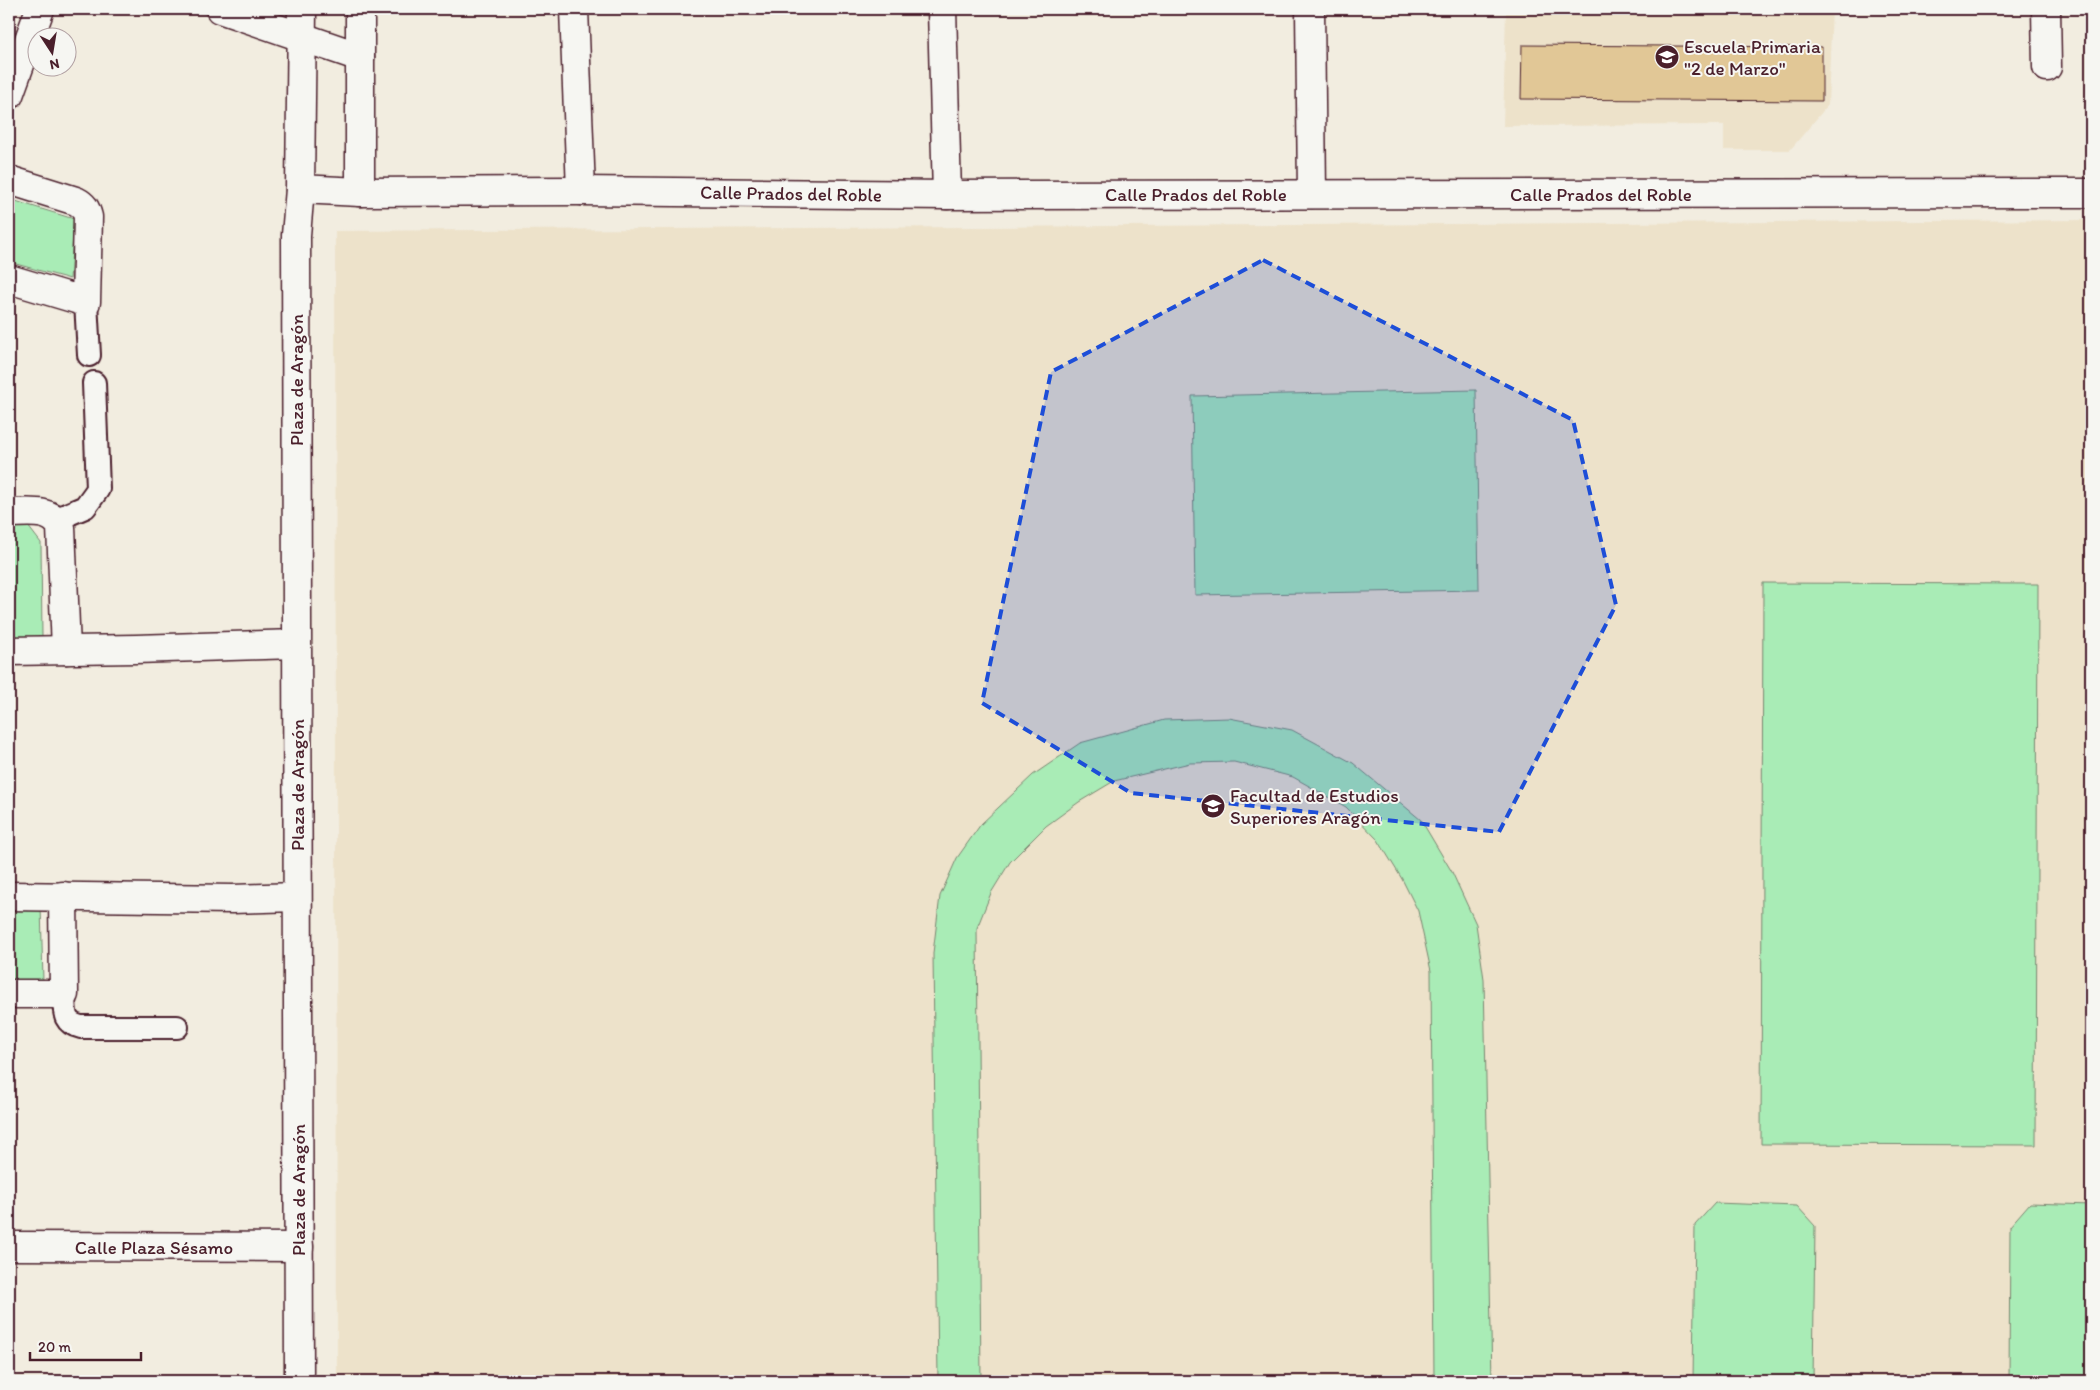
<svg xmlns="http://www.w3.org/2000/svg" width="2100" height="1390" viewBox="0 0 2100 1390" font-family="Itim,sans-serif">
<rect width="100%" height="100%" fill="#f2ede0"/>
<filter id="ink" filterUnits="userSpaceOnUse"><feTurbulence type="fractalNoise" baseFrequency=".02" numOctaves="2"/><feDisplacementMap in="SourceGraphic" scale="10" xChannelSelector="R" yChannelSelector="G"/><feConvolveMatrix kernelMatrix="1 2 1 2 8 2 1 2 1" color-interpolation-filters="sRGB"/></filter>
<g filter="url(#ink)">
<g fill="#ede2ca">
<polygon points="1506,9 1832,9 1828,105 1790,150 1724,150 1724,125 1503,126"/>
<polygon points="2091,220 2091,1381 337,1381 335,231"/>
</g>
<g fill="#a9ecb6" stroke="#7a8670">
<polygon points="9,199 74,219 70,279 9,262"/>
<polygon points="1476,390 1479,590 1195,595 1192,396"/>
<polygon points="9,526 28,526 41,543 42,637 9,638"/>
<polygon points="1763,583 2038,584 2036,1145 1761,1144"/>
<polygon points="1229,718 1292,730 1353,763 1421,820 1452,872 1476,924 1484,979 1492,1381 1434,1381 1431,971 1418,911 1402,879 1378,840 1346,807 1293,777 1234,762 1190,763 1114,781 1079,802 1046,826 1010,862 991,893 977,928 981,1381 938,1381 933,953 940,896 957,858 981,824 1033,775 1080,743 1164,720"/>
<polygon points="41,906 43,981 9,982 9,907"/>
<polygon points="1715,1203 1797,1206 1815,1226 1813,1381 1693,1381 1695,1225"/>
<polygon points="2030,1203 2091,1205 2091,1381 2009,1381 2010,1226"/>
</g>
<polygon fill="#e1c796" stroke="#4a1f2b" points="1522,45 1822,47 1822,101 1521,99"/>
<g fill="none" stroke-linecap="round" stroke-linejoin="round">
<defs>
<g id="lane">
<polyline points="86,302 89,355"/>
<polyline points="57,519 85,507 98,489 94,383"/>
<path d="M64 994C65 1011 62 1023 81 1027H177"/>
</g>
<g id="street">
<polyline points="220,9 360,57"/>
<polyline points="302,9 300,189 360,192 581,191 947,195 2091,193"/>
<polyline points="360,9 360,192"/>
<polyline points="574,9 581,191"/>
<polyline points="942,9 947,195"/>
<polyline points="1310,9 1312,194"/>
<polyline points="2046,9 2047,67"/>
<polyline points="9,95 40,9"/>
<path d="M9 180 76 201C84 205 86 209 88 217L86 302 9 279"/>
<path d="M9 513C27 513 51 508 61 527L66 650"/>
<polyline points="9,651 136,649 296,644"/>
<polyline points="9,896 233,899 297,897"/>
<polyline points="9,994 64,994 63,896"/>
<polyline points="9,1246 299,1247"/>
</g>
<polyline id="secondary" points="299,1381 296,235 300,189"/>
</defs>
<use href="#lane" stroke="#4a1f2b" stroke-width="26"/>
<use href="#street" stroke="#4a1f2b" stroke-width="31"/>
<use href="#secondary" stroke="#4a1f2b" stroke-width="31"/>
<use href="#lane" stroke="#f6f6f2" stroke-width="22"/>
<use href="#street" stroke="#f6f6f2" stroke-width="28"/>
<use href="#secondary" stroke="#f6f6f2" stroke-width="28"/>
</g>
</g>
<path fill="#1d4ed8" fill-opacity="0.2" stroke="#1d4ed8" stroke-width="4" stroke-dasharray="10 6" stroke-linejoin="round" d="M1263 260 1573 420 1616 605 1499 832 1131 793 982 703 1051 372Z"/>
<defs>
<symbol id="school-disc" viewBox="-11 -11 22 22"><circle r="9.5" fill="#4a1f2b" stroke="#f6f6f2"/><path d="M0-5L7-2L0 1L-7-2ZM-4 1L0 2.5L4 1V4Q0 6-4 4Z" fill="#fff"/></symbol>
</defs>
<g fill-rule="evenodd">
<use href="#school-disc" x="1653" y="43" width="28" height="28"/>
<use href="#school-disc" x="1199" y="792" width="28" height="28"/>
</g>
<g text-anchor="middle" stroke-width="4" stroke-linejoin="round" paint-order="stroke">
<g font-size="19" fill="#4a1f2b" stroke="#f6f6f2" text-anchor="start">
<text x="1684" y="53">Escuela Primaria<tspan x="1684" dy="22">"2 de Marzo"</tspan></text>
<text x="1230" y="802">Facultad de Estudios<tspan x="1230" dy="22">Superiores Aragón</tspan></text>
</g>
<g font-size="19" fill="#4a1f2b" stroke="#f6f6f2">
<text transform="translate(791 193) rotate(1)" y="7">Calle Prados del Roble</text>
<text x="1196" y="201">Calle Prados del Roble</text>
<text x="1601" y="201">Calle Prados del Roble</text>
<text transform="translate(296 380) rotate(-90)" y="7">Plaza de Aragón</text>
<text transform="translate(297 785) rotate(-90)" y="7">Plaza de Aragón</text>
<text transform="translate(298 1190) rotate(-90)" y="7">Plaza de Aragón</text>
<text x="154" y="1254">Calle Plaza Sésamo</text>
</g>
</g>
<rect width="2100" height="1390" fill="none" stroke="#f6f6f2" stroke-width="30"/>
<rect x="15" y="15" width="2070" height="1360" fill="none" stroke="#4a1f2b" stroke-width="2" filter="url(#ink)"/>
<g transform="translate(52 52) rotate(168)"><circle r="24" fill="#f6f6f2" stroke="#b1a0a2"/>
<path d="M0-4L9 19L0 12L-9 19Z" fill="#4a1f2b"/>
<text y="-8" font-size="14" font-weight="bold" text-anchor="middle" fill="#4a1f2b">N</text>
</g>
<path d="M30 1352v8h111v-8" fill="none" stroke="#4a1f2b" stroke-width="2.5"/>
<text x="38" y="1352" font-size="15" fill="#4a1f2b" stroke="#f6f6f2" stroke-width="4" paint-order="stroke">20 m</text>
</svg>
